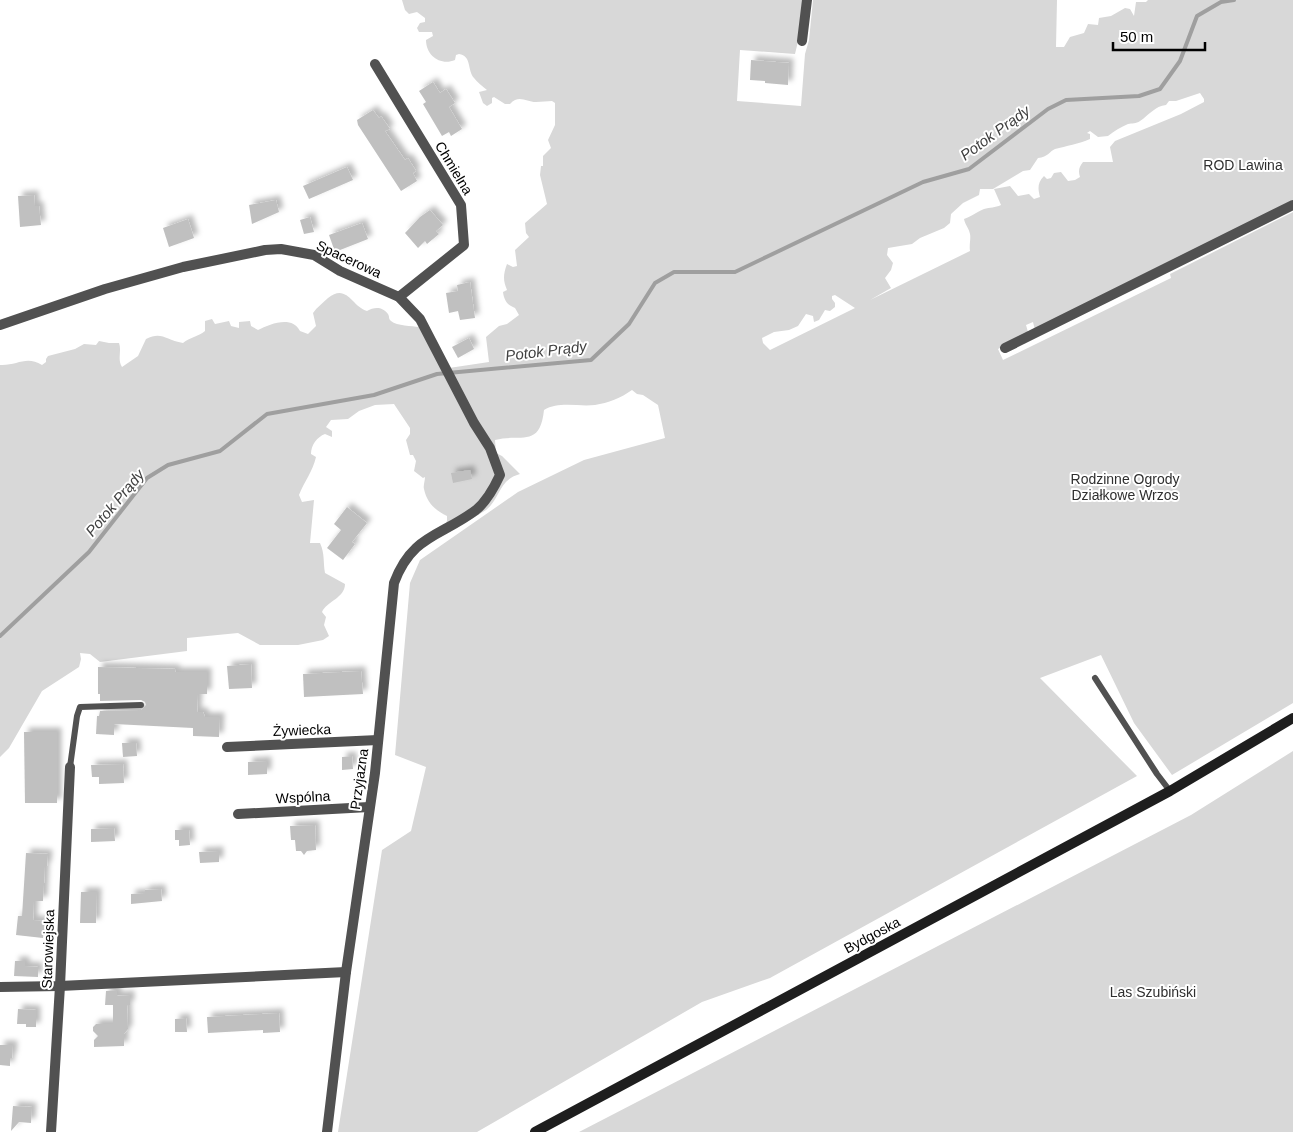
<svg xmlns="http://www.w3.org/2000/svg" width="1293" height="1132" viewBox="0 0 1293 1132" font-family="Helvetica,sans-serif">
<defs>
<filter id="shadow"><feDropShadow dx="4.5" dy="-4.5" stdDeviation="2.5" flood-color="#0004"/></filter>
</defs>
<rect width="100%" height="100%" fill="#fff"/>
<g fill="#d8d8d8" fill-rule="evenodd">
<path d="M402 0H803L800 33 795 54 740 50 737 101 801 106 805 54 809 40 813 0H1057L1056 47H1064L1070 37 1084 33 1088 24 1098 25 1099 18 1111 16 1125 8 1130 9 1134 16 1136 2H1146L1148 0H1293V202L1035 330 1033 322 1026 325 1028 332 998 349 1003 360 1171 278 1170 274 1293 212V703L1172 775 1134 723 1101 655 1040 678 1137 776 770 978 702 1002 477 1132H338L382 850 411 831 426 767 395 755 410 583 420 560 518 492 584 460 665 438 658 405 643 395 637 394 632 390C621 398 608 403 595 405 578 407 559 401 544 410 540 449 520 433 495 440L496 453 502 456 520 474C498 480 501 498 486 510 476 517 463 523 453 530L445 525 447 521V516C435 510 427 503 424 489 423 486 425 481 425 477L423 478 414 471 416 461 413 455H410L406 440 410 434V428L394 404 375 405 359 411 348 419 331 420 326 427 332 431V437L325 434C317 437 311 445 311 454L316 457C313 471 304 482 299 495L302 502 314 500 310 543H320C325 554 323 562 325 573L345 584C345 598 327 601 322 612L326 617 324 625 329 636 323 640 298 645H260L238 633 187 638V651L100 662 90 654 80 653 81 659 79 667 42 691 9 748 0 757V365C17 366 26 355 42 365L46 362V359L48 356 75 349 84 344 96 345 99 341 109 343H119C122 351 117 359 122 367L138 356 146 339C162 331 165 340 183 343 190 337 198 337 205 331V321L212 319 215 324 229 321 231 326 239 328V322L250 321 251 326 258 330C270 324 292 315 300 331L308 334 316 326 313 313C317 307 323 303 328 298 347 283 352 307 367 311 374 307 382 306 388 314 390 318 388 318 391 321 397 326 412 326 419 327L449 368 489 362 486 337 499 326 507 324 519 315 515 308C507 305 504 300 503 292L507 290C503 280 503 275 507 264L513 267 517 266 515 250 529 237 526 233 525 223 547 204 540 175 541 166H543V156L551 148 548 140 555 125V103L552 101C547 101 542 102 536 102 526 102 519 94 510 104H505L494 97 492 98V103L487 106 483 103 479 92 487 90C482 86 477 82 474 78 467 70 472 56 459 54L456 55 455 60C441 66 426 56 426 40L433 36 432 32H419L417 28 420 23 425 22V18L417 12 409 14 405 10ZM1200 93 1204 99V102L1181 114 1115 141 1110 147 1113 162H1083C1079 167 1078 171 1080 177L1075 180 1068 181 1061 172 1054 173 1051 178 1047 179 1044 176C1037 183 1038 189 1040 197L1034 199 1029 194 1018 196 1010 186 994 189 1001 205C995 208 990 207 984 209 976 212 973 216 964 219 965 225 969 228 970 234 971 239 969 245 970 251L870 300 891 288 885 278 891 270 893 263 887 255 888 248 912 244 920 238 944 228 950 223 951 214 963 203 979 195 980 189H993L1023 171 1030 170 1038 158C1048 157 1050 151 1055 149 1066 146 1079 144 1090 139V134L1087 133 1090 131 1098 137 1108 136C1114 131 1121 127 1128 124 1132 123 1136 124 1140 121 1149 115 1155 106 1166 105L1169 101H1176ZM835 295 855 308 770 350 763 343 762 338 774 332 789 330 798 326 806 314 813 316 814 322 819 320 825 310 830 311 835 307V303L832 299V296Z"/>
<polygon points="1293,751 1293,1132 579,1132 1191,815"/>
</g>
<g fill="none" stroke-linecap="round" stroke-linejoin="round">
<polyline stroke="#9f9f9f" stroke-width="4" points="0,636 89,552 147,478 168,465 220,451 267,414 374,395 437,374 591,360 629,324 655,283 674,272 735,272 923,182 969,169 1048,109 1066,100 1139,96 1160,89 1180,61 1197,16 1221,2 1234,0"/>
</g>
<g fill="#c0c0c0" filter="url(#shadow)">
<polygon points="751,60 789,63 788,85 765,83 765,81 750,80"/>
<polygon points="433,82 440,93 446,89 455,103 449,107 462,129 451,136 449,132 442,136 423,104 426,102 419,91"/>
<polygon points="373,110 379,118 381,116 390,129 385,131 405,160 408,158 416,171 413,173 417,181 401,191 358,125 357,120"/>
<polygon points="347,167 353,180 309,199 303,186"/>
<polygon points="34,195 35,206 39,206 41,225 20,227 18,196"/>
<polygon points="276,200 279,212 252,224 249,205"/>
<polygon points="430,210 443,225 436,231 439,234 427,244 425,241 418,248 405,233 420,217"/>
<polygon points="310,217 314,232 304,234 300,220"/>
<polygon points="188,219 194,238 169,247 163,228"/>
<polygon points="362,223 368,239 335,252 329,235"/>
<polygon points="470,282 475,318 460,320 458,311 449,313 446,293 458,291 457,285"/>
<polygon points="469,338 474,349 458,358 452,347"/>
<polygon points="470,470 472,479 453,483 451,473"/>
<polygon points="347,507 367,523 352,542 355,544 343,560 327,548 341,530 334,524"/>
<polygon points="251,664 252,688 229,689 227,666"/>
<polygon points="98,667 176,669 175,672 207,672 207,694 198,694 197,712 203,712 205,717 220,717 219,737 193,736 193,728 114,724 114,735 96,734 97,716 99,716 100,711 141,710 146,705 145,702 141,700 100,701 100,694 98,694"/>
<polygon points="361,671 363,694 304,697 303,674"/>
<polygon points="24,732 57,732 57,803 25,803"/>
<polygon points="122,743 136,743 137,756 123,757"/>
<polygon points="352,756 353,769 342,770 342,757"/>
<polygon points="267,761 267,774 248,775 248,762"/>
<polygon points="123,764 124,783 99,784 99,777 92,777 91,765"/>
<polygon points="315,825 316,850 307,851 304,855 301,851 296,851 295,840 291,840 290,826"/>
<polygon points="114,828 115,841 91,842 91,829"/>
<polygon points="175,830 189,830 190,845 179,846 179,840 175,840"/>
<polygon points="219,851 219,862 200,863 199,852"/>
<polygon points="26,853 48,854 47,866 45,866 43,901 34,901 33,920 45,921 43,938 16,935 18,916 22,916"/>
<polygon points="161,889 162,901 131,904 131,894 145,893 145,890"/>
<polygon points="81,892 97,892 96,923 80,923"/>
<polygon points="15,961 25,961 25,966 38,967 38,977 14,976"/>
<polygon points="117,990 117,996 130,995 130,1005 127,1005 128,1029 124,1034 124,1046 94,1047 94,1040 98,1036 93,1031 93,1027 96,1024 113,1024 113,1005 105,1005 106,991"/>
<polygon points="18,1009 36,1010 36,1027 26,1027 26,1024 17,1024"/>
<polygon points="279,1013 280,1032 263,1033 263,1030 208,1033 207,1017"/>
<polygon points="186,1018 187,1032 175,1032 175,1019"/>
<polygon points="0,1045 13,1045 12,1058 10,1058 10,1066 0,1065"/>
<polygon points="13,1106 32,1107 31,1123 19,1122 11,1131"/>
</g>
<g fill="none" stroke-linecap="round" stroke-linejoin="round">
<g stroke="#515151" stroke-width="6">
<polyline points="1095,678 1157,774 1170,791"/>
<polyline points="70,767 77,716 80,707 141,705"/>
</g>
<g stroke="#515151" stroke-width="10">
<polyline points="802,41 807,0"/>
<polyline points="375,64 461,205 464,245 399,297"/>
<path d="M0 325 105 289 183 267 265 250 281 249 314 255 340 271 399 297 420 319 474 423 490 448 500 475C494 488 487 501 476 510 440 537 412 535 394 583L375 773 346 972 327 1132"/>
<polyline points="1005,348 1293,205"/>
<polyline points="227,747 378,740"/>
<polyline points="238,814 369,807"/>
<polyline points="0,987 60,986 346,972"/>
<polyline points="51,1132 60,986 70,767"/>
</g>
<polyline stroke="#1e1e1e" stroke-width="10" points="535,1132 1170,791 1293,718"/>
</g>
<g text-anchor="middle" stroke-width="4" stroke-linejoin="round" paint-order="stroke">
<g font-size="14" fill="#2f2f2f" stroke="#fff">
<text x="1243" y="170">ROD Lawina</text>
<text x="1125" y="484">Rodzinne Ogrody<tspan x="1125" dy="16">Działkowe Wrzos</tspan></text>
<text x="1153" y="997">Las Szubiński</text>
</g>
<g font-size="14" fill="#000" stroke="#fff">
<text transform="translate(454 168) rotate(59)" y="5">Chmielna</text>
<text transform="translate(349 259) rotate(25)" y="5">Spacerowa</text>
<text transform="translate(302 730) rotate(-2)" y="5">Żywiecka</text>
<text transform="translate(359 779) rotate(-82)" y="5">Przyjazna</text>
<text transform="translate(303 797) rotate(-3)" y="5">Wspólna</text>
<text transform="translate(872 935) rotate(-28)" y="5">Bydgoska</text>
<text transform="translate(48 949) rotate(-88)" y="5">Starowiejska</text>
</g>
<g font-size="15" font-style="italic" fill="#404040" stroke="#fff">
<text transform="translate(995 133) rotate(-36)" y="5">Potok Prądy</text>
<text transform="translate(546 351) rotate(-7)" y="5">Potok Prądy</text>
<text transform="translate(115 503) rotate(-50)" y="5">Potok Prądy</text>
</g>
</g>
<path d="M1113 42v8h92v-8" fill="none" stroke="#000000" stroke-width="2.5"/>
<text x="1120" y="42" font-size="15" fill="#000000" stroke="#ffffff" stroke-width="4" paint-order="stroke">50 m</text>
</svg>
